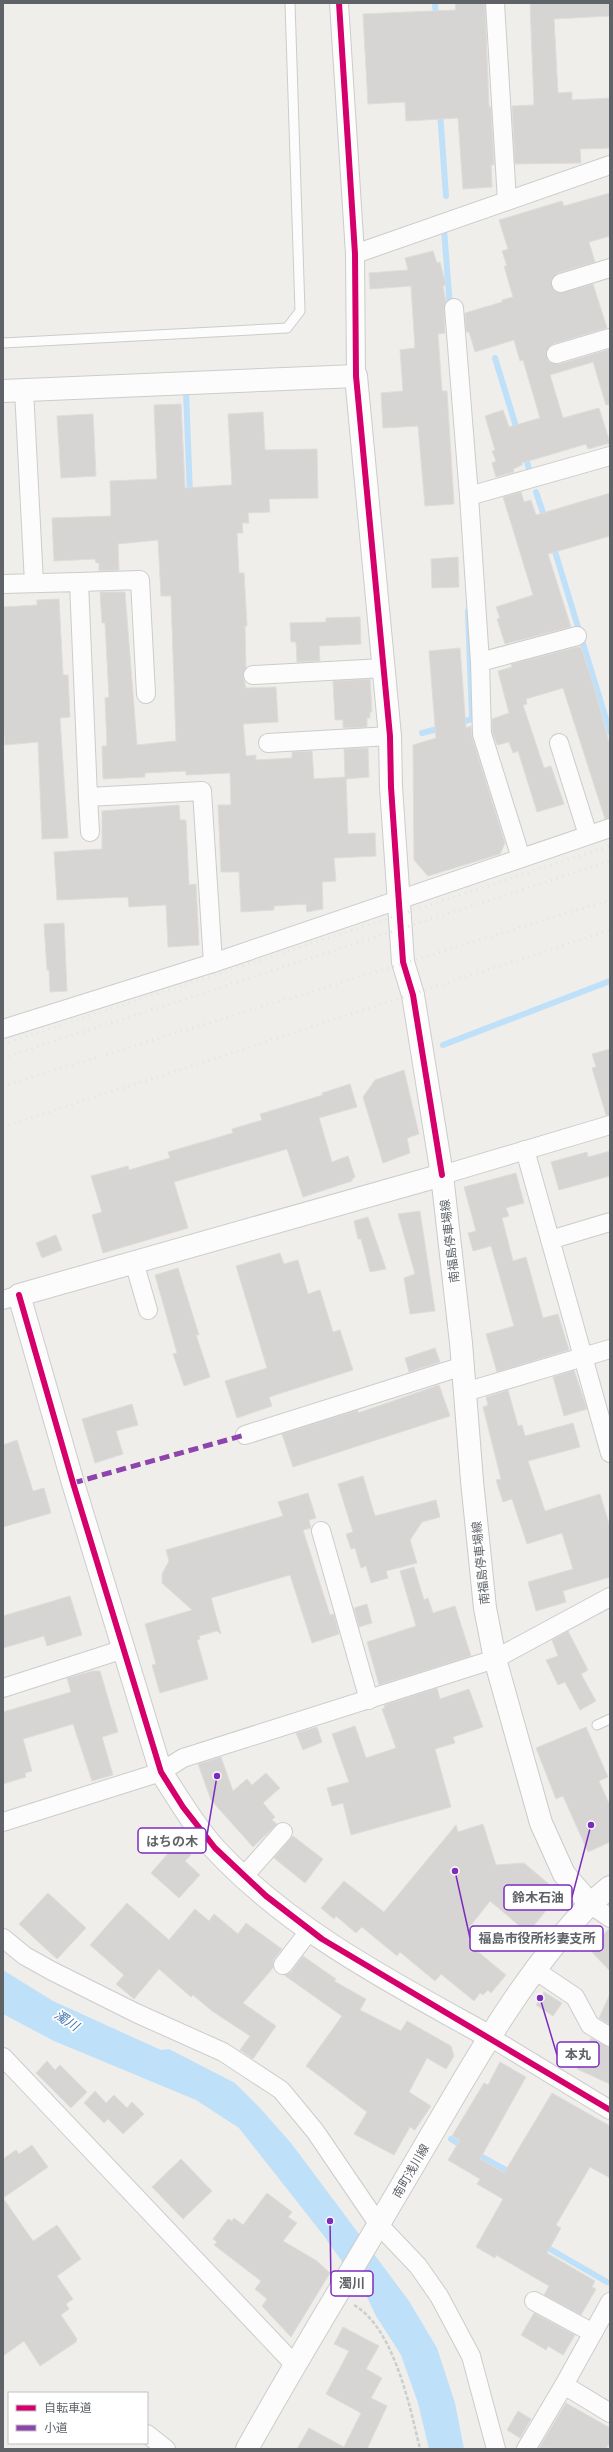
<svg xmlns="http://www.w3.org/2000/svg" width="613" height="2452" viewBox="0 0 613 2452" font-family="'Asap Condensed','Noto Sans JP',sans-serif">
<rect width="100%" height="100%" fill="#efeeea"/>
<polygon fill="#bfe0f9" points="3,1970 53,2001 161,2050 169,2049 235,2083 260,2108 291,2143 409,2301 437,2348 455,2403 464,2449 429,2449 418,2403 401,2355 376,2316 367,2297 324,2236 239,2128 196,2100 54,2041 3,2014"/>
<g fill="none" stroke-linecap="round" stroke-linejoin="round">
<g stroke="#bfe0f9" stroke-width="6">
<polyline points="435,3 436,19"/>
<polyline points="440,112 446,196"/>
<polyline points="444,229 450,308"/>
<polyline points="495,358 518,433"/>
<polyline points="186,391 190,495"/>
<polyline points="525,455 529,469"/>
<polyline points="536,492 545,519"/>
<polyline points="553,545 610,732"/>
<polyline points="458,723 472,719 468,611"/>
<polyline points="422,733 442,728"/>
<polyline points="443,1045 610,981"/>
<polyline points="451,2139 464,2147"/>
<polyline points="475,2153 513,2174"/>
<polyline points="543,2245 607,2282"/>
</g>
</g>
<g fill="#d6d5d3" stroke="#deddd9">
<polygon points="455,3 485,3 489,107 491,107 494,165 491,165 492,187 463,189 458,118 406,121 405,102 368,104 363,14 456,10"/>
<polygon points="530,3 610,3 610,16 554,19 558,93 572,92 572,100 610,98 610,148 580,149 581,163 515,164 512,106 534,105"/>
<polygon points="610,193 610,236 589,242 595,262 558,273 551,281 554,290 559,293 593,284 607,328 553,344 546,352 549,362 559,364 610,349 610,404 606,405 593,362 550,375 563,418 599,408 610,443 588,449 586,444 522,463 522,465 513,469 514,472 496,477 492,463 496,461 492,451 495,450 485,416 503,410 509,427 540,418 523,360 520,361 514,340 475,352 469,332 466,332 465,313 502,302 502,300 513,297 504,266 507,266 502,251 508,249 499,220 562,201 564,206"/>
<polygon points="433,251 437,263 440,262 446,285 443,286 446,302 444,309 445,333 438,334 442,391 447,391 454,504 425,506 418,426 383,428 381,393 403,391 400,350 415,348 411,286 370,289 369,273 408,270 405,258"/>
<polygon points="181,404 185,488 232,485 228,414 263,412 265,450 317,449 318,498 269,499 270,512 248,513 249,523 242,523 243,533 237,533 239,573 244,573 247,626 245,626 246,668 243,676 246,688 276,687 278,722 243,724 246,756 256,755 256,760 292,758 292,752 312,751 314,779 345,777 344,749 368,748 369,777 346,779 348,834 375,833 376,856 334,858 336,881 322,882 323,909 307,912 306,904 274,906 274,910 241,912 239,872 221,872 218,805 231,805 230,773 186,775 186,771 145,773 145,777 103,779 102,746 107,746 105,698 109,697 105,623 102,623 100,592 125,592 137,745 176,741 171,596 161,596 158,540 118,544 119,570 99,571 99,563 96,563 95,559 54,561 52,518 111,516 110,481 157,479 154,405"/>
<polygon points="93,414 96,476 61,478 57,416"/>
<polygon points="521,492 524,502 531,500 536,515 610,493 610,536 548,554 571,627 505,644 497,619 500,618 496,607 533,595 503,497"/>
<polygon points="458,557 459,587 432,588 431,559"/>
<polygon points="59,599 63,675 68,675 70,717 60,718 68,838 42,839 38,742 5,745 3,720 3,607 37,605 37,600"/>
<polygon points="360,617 361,644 319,646 320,661 297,662 296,642 291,642 290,623 326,622 326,618"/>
<polygon points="577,647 581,647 595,690 610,746 610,818 605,819 563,688 526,699 527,704 523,705 544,768 551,766 564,804 537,812 518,751 513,753 509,742 497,745 492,732 492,719 509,713 498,671 512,667 511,664"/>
<polygon points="460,648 466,728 471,726 472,737 505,843 500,854 428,876 414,860 413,745 436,738 429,651"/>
<polygon points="370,679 372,712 370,712 370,718 367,718 367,727 343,728 343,720 335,720 333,681"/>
<polygon points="179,805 180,820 186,820 189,885 196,884 199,945 168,947 166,905 129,907 128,897 57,900 54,852 102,849 102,811"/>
<polygon points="64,923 67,991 50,992 49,970 47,970 44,924"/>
<polygon points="610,1049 610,1115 606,1115 592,1068 596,1067 592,1054"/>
<polygon points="404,1070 419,1134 407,1138 410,1153 383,1163 363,1097 375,1080"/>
<polygon points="350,1084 357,1107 319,1118 332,1162 348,1156 355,1177 352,1179 352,1181 303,1197 287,1149 174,1182 188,1228 103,1253 92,1215 102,1212 91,1176 128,1166 129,1170 170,1158 168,1152 233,1133 232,1129 262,1120 260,1114 323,1095 322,1093"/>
<polygon points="610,1151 610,1176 559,1190 551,1162 587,1152 588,1157"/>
<polygon points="516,1173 524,1203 506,1208 509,1216 502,1218 513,1261 526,1257 543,1318 558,1314 569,1350 497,1372 486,1334 514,1326 491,1246 473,1251 468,1233 476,1231 464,1187"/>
<polygon points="420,1211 435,1311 410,1314 404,1278 415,1274 398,1214"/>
<polygon points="368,1217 386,1269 370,1272 361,1239 358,1239 354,1221"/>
<polygon points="56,1235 62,1250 42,1258 36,1243"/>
<polygon points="280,1253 284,1264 298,1260 308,1294 320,1290 333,1332 340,1330 353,1370 269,1397 272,1406 237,1418 225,1381 267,1368 236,1266"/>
<polygon points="178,1268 199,1335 196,1335 210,1377 184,1386 173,1354 177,1353 155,1275"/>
<polygon points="435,1348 440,1362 409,1372 405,1358"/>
<polygon points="574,1370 587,1409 564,1416 553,1377"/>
<polygon points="439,1385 450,1416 293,1467 282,1434 358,1410 358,1413"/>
<polygon points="508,1390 518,1426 522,1425 525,1436 573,1423 580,1447 528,1461 545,1511 600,1494 610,1527 610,1577 563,1591 566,1602 536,1611 528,1582 573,1569 562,1533 527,1544 512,1499 503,1502 496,1480 501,1479 483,1407 488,1405 486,1397"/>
<polygon points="132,1404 138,1425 116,1431 123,1454 95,1463 82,1419"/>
<polygon points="17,1440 33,1491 44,1488 51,1513 3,1527 3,1445"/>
<polygon points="363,1476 375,1516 436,1500 440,1517 422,1522 410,1540 417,1563 386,1571 388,1578 371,1583 366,1566 361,1568 355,1548 351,1549 346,1534 353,1532 338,1484"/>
<polygon points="308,1493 316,1518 309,1520 311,1528 303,1530 330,1615 334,1614 339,1634 312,1643 290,1575 211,1598 221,1634 217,1631 199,1636 200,1639 197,1640 208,1679 160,1693 152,1665 156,1664 145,1624 192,1610 162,1583 162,1574 169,1561 166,1550 283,1516 278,1502"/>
<polygon points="414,1567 424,1600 428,1598 433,1613 455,1606 471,1656 379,1685 367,1642 416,1626 400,1571"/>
<polygon points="70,1596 82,1635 47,1646 44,1636 3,1648 3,1616"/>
<polygon points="367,1604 372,1623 359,1627 354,1608"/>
<polygon points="568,1631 588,1670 581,1674 596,1701 580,1710 565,1682 558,1685 546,1660 558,1656 552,1640"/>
<polygon points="93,1671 100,1671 118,1732 102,1737 113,1775 92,1781 73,1724 23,1739 32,1771 25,1773 26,1777 3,1784 3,1712 71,1692 67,1678"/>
<polygon points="437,1688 440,1699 469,1689 483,1727 453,1737 455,1743 435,1749 451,1807 351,1835 343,1803 332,1806 327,1788 349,1782 332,1734 355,1726 366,1758 396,1748 382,1709 385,1708 384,1705"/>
<polygon points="317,1727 322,1742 303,1750 296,1733"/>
<polygon points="586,1727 608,1777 599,1781 610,1806 610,1842 588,1852 563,1796 556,1799 536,1748"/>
<polygon points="221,1757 233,1791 247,1779 252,1785 266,1773 280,1788 263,1803 275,1817 272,1820 277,1824 253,1847 211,1800 198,1764"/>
<polygon points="483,1824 496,1865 524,1863 550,1885 552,1903 528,1933 490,1901 468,1929 484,1944 477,1951 506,1975 491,1993 488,1990 483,1995 480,1993 474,2001 441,1974 435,1981 400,1952 397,1956 362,1927 356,1933 336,1916 334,1919 321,1908 344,1881 384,1912 456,1825 458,1832"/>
<polygon points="293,1836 323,1859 305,1883 274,1858"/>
<polygon points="177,1843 191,1855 185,1861 200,1875 179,1898 151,1873"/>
<polygon points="48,1893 86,1928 57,1959 19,1924"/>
<polygon points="127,1903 169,1940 195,1909 209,1921 214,1914 238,1934 246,1923 282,1949 274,1959 273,1968 243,2003 276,2026 253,2059 240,2050 250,2036 212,2011 193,1995 191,1997 159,1969 134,1999 116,1984 124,1975 90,1945"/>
<polygon points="610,1928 610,1971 588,1948"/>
<polygon points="303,1956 336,1979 334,1981 366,1999 360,2010 401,2031 407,2021 451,2046 454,2056 446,2069 427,2058 409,2092 431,2106 415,2130 410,2127 394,2155 354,2134 367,2112 306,2066 342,2016 284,1975 291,1972"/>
<polygon points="544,1992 562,2003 553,2016 536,2005"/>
<polygon points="610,1994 610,2025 599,2018"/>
<polygon points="591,2038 610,2047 610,2084 577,2069"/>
<polygon points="47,2061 55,2070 60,2065 87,2092 71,2108 36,2073"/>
<polygon points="500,2062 526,2077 480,2159 504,2173 552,2093 610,2126 610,2178 590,2167 556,2225 561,2228 547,2253 595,2281 592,2287 596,2289 581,2315 544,2295 549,2286 496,2255 495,2258 476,2247 503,2199 477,2184 480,2179 448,2160 460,2140 452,2136 484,2083 488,2085"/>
<polygon points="95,2091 106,2103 114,2095 127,2108 132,2102 144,2114 123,2134 108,2119 104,2123 84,2103"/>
<polygon points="32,2145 48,2167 3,2198 33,2241 57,2225 81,2259 57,2276 73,2299 66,2304 69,2309 61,2315 77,2339 76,2342 40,2366 24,2341 3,2356 3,2159 16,2150 19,2154"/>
<polygon points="181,2159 212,2191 183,2219 152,2187"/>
<polygon points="267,2193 292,2212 288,2217 297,2223 283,2241 317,2261 330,2273 291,2337 262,2306 267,2299 255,2289 261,2281 214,2245 217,2242 213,2239 228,2219 232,2221 234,2218 243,2225"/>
<polygon points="534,2313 575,2335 563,2355 548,2346 546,2350 521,2335"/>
<polygon points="343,2327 379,2346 366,2369 382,2378 371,2398 387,2406 367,2449 297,2449 309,2428 344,2447 361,2413 326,2394 349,2351 334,2344"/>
<polygon points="566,2403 610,2428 610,2442 606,2449 539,2448"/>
<polygon points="518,2411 531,2419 520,2438 507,2430"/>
</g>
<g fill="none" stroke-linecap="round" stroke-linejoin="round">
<defs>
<g id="service">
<polyline points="3,343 287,328 300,311 290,3"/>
<polyline points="597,1725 610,1719"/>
</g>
<g id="minor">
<polyline points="339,3 355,254 356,376"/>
<polyline points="495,3 507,201"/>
<polyline points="355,254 610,165"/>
<polyline points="561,283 610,268"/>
<polyline points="454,308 469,496 480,662 482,734 521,858"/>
<polyline points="556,354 610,338"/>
<polyline points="24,390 34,583"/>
<polyline points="469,496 610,456"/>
<polyline points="79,582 140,580 146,694"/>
<polyline points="3,584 79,582 88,797 202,791 213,963"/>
<polyline points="480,662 577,636"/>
<polyline points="253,675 384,668"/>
<polyline points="268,743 390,736"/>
<polyline points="559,743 588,835"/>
<polyline points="88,797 90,832"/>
<polyline points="3,1029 213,963 610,828"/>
<polyline points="525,1150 610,1453"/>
<polyline points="442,1175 610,1125"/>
<polyline points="550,1240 610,1222"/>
<polyline points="134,1262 148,1310"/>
<polyline points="3,1300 19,1295"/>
<polyline points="465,1392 610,1349"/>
<polyline points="245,1435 463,1366"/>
<polyline points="321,1531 369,1700"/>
<polyline points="3,1688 124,1649"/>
<polyline points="3,1822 161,1772 183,1758 495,1659 610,1597"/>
<polyline points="244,1876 283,1832"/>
<polyline points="590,1904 610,1918"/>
<polyline points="3,1938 25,1956 52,1971 136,2013 223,2052 281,2090 315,2131 379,2225 418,2266 439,2296 471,2356 496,2449"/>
<polyline points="283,1965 310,1930"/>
<polyline points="535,1970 575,1997 590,2025 610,2037"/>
<polyline points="490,2037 610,2110"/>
<polyline points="3,2057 294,2364"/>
<polyline points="534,2301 593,2333"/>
<polyline points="564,2385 610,2413"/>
<polyline points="147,2434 166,2449"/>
<polyline points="526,2449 564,2385 610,2302"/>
</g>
<g id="tertiary">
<path d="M3 391 356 376 390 736 391 787 403 962 413 995 442 1175 19 1295 73 1483 161 1772C178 1798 194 1826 215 1849 291 1931 393 1983 490 2037"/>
<path d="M247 2449C298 2357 353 2269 406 2178 462 2084 514 1984 590 1904"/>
</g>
<polyline id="secondary" points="442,1175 461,1343 472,1481 485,1608 495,1659 541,1823 564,1874 590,1904 610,1887"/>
</defs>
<use href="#service" stroke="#cbcccc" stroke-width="11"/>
<use href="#minor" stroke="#cbcccc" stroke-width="20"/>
<use href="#tertiary" stroke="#cbcccc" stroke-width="24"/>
<use href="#secondary" stroke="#cacacb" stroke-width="24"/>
<path stroke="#cacfcc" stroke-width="2.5" stroke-dasharray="4 2" stroke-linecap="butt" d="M354 2305C394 2328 410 2407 420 2449"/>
<use href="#service" stroke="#fdfcfc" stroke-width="9"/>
<use href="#minor" stroke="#fdfcfc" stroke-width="18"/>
<use href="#tertiary" stroke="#fdfcfc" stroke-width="22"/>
<use href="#secondary" stroke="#fdfcfc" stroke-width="22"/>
<g stroke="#e4e4e4" stroke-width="3" stroke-dasharray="1 5" stroke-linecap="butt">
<polyline points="3,1044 610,846"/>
<polyline points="3,1058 610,861"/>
<polyline points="3,1086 610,900"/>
<polyline points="3,1127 610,930"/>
</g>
<polyline stroke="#8e44ad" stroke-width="5" stroke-dasharray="10 5" stroke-linecap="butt" points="73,1483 245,1435"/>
<defs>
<g id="cycleway">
<polyline points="339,3 355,254 356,376 390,736 391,787 403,962 413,995 442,1175"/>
<polyline points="19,1295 73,1483 161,1772 183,1807 215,1848 266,1896 322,1939 610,2110"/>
</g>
</defs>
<use href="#cycleway" stroke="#fff" stroke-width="8"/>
<use href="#cycleway" stroke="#d6006c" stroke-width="6"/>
</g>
<g text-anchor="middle" stroke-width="3.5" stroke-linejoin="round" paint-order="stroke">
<g font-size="12" fill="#5f6368" stroke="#fff">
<text transform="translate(450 1241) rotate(-97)" y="4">南福島停車場線</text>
<text transform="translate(481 1563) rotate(-96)" y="4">南福島停車場線</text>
<text transform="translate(411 2171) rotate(-60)" y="4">南町浅川線</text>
</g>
<g font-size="13" font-style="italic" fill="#4174aa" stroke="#fff">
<text transform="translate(67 2020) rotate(33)" y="5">濁川</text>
</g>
</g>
<path fill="none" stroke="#7b2cbf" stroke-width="1.5" d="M217 1776L206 1841M591 1825L572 1897M455 1871L470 1938M540 1998L557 2055M330 2221L331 2284"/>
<g fill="#7b2cbf" stroke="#fff" stroke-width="1.5">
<circle cx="217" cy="1776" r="4"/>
<circle cx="591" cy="1825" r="4"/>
<circle cx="455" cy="1871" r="4"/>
<circle cx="540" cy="1998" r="4"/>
<circle cx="330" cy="2221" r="4"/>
</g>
<g fill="#fff" stroke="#7b2cbf" stroke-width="1.5">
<rect x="138" y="1828" width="68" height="25" rx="4"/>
<rect x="504" y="1885" width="68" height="25" rx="4"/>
<rect x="470" y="1926" width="133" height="25" rx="4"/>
<rect x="557" y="2042" width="42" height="25" rx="4"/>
<rect x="331" y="2271" width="42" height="25" rx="4"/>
</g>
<g font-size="13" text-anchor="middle" font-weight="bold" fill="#5f6368">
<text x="172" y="1846">はちの木</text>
<text x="538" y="1902">鈴木石油</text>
<text x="537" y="1943">福島市役所杉妻支所</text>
<text x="578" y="2059">本丸</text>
<text x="352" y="2288">濁川</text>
</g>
<rect width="613" height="2452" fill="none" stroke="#5f6368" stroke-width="8"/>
<rect x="8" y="2392" width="140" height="52" fill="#ffffff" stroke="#bfc1c3"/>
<rect x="16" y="2405" width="20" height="6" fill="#d6006c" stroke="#bfc1c3"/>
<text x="44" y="2412" font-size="12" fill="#5f6368">自転車道</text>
<rect x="16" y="2425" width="20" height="6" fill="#8e44ad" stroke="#bfc1c3"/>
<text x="44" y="2432" font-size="12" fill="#5f6368">小道</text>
</svg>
